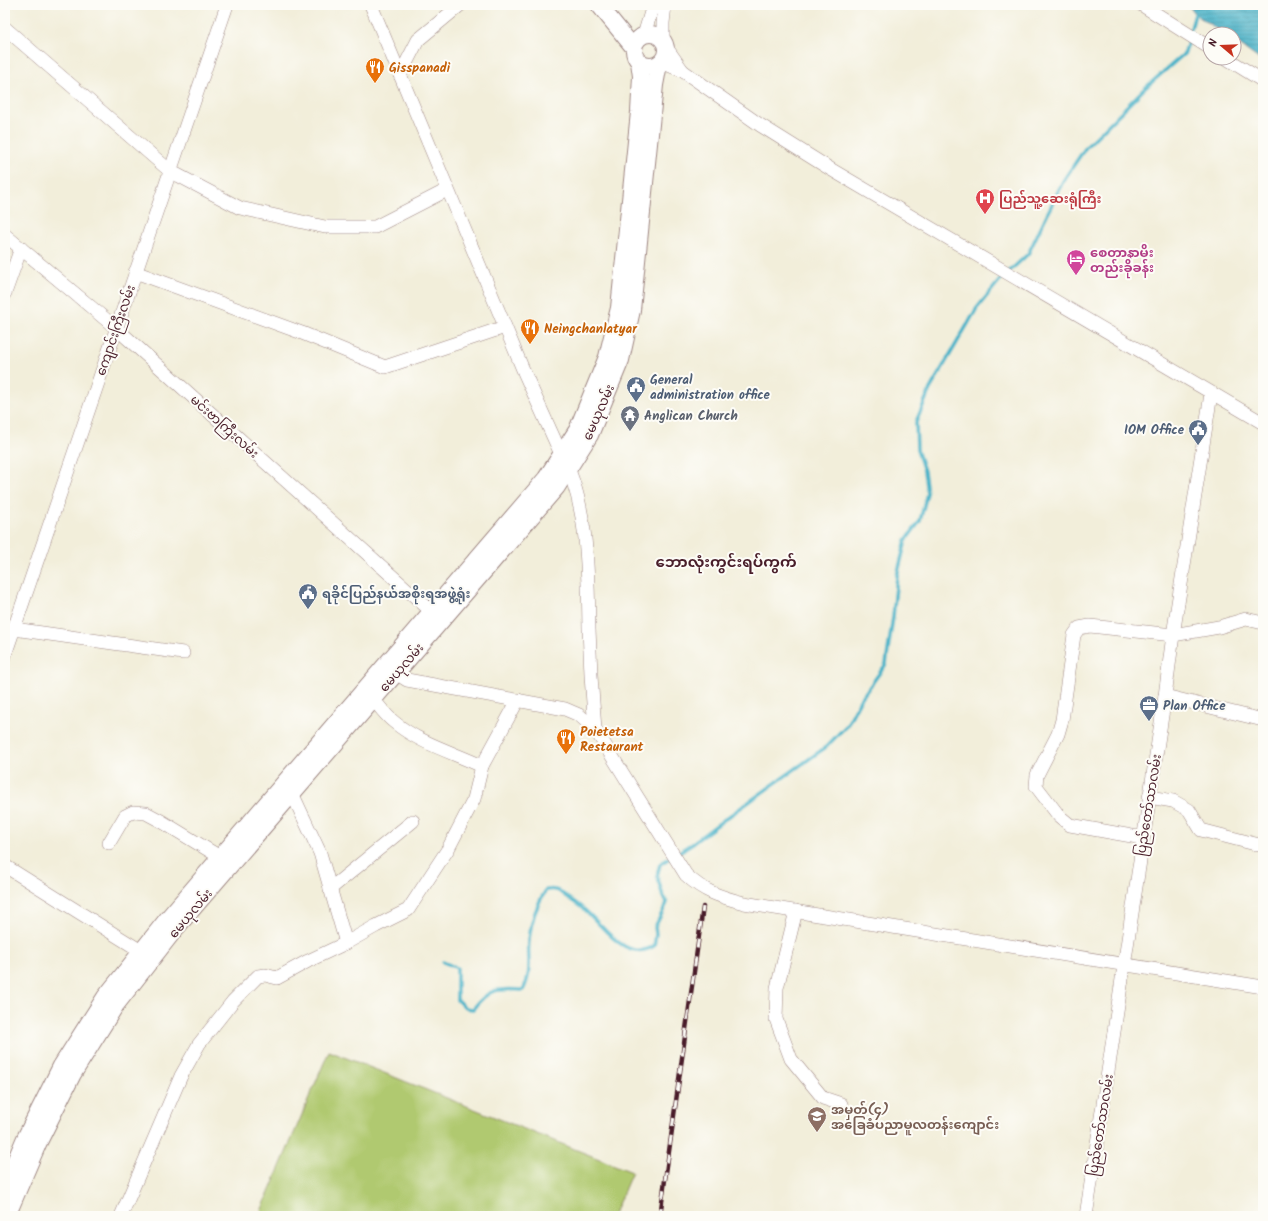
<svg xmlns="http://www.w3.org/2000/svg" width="1268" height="1221" viewBox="0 0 1268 1221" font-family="Kalam,'Noto Sans Myanmar',sans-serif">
<defs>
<pattern id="water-rules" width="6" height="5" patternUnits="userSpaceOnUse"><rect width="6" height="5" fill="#4bb4c9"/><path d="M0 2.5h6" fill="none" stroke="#4092a3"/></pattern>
</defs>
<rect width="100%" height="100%" fill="#fdfcf7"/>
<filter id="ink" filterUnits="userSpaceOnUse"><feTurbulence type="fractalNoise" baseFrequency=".025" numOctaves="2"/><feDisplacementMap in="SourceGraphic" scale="8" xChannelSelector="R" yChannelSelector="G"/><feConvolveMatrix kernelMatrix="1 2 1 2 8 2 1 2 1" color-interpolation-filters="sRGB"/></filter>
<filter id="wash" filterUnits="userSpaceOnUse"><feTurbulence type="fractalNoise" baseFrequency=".012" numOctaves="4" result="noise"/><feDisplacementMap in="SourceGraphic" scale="16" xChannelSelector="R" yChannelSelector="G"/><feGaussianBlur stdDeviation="0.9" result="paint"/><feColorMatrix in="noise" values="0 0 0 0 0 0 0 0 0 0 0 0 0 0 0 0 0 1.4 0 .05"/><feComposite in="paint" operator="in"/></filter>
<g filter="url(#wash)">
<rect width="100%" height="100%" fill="#f2eeda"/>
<polygon fill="#b0c96f" stroke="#7d744d" points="329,1051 632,1172 613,1216 259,1216"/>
<polygon fill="url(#water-rules)" stroke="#4a6a7a" points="1188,5 1263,5 1263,62 1234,41 1234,34 1224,34 1195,14"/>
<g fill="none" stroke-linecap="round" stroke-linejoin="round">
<g stroke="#4bb4c9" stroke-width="3.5">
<polyline points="1190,32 1195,14"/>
<polyline points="676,854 694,842 725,819 826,747 847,725 860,700 886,664 893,617 897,576 906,540 920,521 927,493 924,471 917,450 916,422 930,389 977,308 1000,280 1028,254 1063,181 1086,147 1144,89 1185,53 1189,38"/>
<path d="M443 962 457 968V1000L465 1008 473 1009C490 987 497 989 523 990 533 972 527 958 529 939 531 922 537 904 546 890 549 890 552 889 555 890 559 890 564 895 568 898 576 903 584 909 590 915 607 931 628 962 654 946L656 934 655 927 667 903 662 893 657 876 660 864 671 857"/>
</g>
</g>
</g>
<g filter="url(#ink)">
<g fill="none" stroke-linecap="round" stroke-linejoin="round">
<defs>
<g id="minor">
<path d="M371 5 524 372 561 454C589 503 588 575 589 629 590 663 592 696 595 729"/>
<polyline points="1142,5 1210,48"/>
<polyline points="5,28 170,171 240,208 325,227 375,227 447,190"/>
<polyline points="644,35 653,5"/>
<polyline points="663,41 663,23 665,5"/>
<polyline points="666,47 682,70"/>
<polyline points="1226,58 1263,81"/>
<polyline points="661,62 683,71 760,125 832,170 1263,423"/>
<polyline points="400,75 418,40 460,5"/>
<polyline points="5,235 116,328 431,611 438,619"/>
<polyline points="135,272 302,333 385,367 505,327"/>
<polyline points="5,293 21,248"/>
<polyline points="7,628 183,653"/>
<polyline points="5,655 227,5"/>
<path d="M396 673 407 680 565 709 579 715 595 729 686 875C704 892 721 897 744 903L1263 987"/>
<polyline points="1165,696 1263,720"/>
<polyline points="482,766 518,700"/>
<polyline points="292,793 320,853 346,943"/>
<polyline points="1149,797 1173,801 1189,810 1201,830 1263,846"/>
<polyline points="1143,838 1070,825 1059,816 1036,786 1037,775 1058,734 1062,720 1074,635 1079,628 1090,626 1173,635 1219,627 1246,619 1263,623"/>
<polyline points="109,843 125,816 133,812 146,813 161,821 220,857"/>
<polyline points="5,866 141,951"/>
<polyline points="330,889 413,821"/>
<polyline points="796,911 777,988 776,1019 791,1059 823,1098 841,1104"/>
<path d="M121 1216 181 1076 199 1044 233 1001 258 976 265 975 277 978 308 961 346 943 376 926 408 910 448 849 474 799 482 766C452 752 419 743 394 722 386 716 380 707 373 699"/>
<polyline points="1086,1216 1165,696 1173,635 1211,394"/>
</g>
<g id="major">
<polyline points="599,5 634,48"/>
<circle cx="650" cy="50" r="16"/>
<polyline points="5,1185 25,1138 61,1066 105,997 167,919 546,478 577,430 607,357 619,308 639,112 641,76 639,62"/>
<polyline points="7,1216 38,1144 73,1074 116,1005 177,927 557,487 590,435 621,360 632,310 655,85 659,64"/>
</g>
</defs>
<use href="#minor" stroke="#9e8682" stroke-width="14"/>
<use href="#major" stroke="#9e8682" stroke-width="18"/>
<use href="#minor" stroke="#fff" stroke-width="13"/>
<use href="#major" stroke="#fff" stroke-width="16"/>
<defs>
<polyline id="rail" points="660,1216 703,907"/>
</defs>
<use href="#rail" stroke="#4a1f2b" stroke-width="4.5"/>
<use href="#rail" stroke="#fdfcf7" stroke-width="3" stroke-dasharray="9" stroke-linecap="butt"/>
</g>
</g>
<defs>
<symbol id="restaurant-pin" viewBox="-11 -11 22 30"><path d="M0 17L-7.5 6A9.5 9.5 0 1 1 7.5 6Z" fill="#e8710a" stroke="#fdfcf7"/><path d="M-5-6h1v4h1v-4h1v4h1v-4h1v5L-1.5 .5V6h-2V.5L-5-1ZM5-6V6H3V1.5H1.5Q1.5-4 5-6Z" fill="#fff"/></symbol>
<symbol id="hospital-pin" viewBox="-11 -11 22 30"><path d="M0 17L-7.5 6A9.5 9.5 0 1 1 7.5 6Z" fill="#e0444e" stroke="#fdfcf7"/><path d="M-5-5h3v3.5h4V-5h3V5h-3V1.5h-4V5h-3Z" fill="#fff"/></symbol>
<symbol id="hotel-pin" viewBox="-11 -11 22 30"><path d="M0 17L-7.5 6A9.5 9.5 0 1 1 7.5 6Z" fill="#d1479c" stroke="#fdfcf7"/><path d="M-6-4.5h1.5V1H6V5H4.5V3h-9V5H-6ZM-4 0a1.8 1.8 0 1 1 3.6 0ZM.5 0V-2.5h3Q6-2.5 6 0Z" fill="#fff"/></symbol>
<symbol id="civic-pin" viewBox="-11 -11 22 30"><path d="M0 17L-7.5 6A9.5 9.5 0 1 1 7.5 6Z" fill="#5c6f8a" stroke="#fdfcf7"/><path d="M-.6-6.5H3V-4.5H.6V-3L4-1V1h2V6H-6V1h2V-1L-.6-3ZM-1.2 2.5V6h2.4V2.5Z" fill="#fff"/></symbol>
<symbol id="temple-pin" viewBox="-11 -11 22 30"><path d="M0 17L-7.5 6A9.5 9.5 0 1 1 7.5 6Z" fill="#6b7280" stroke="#fdfcf7"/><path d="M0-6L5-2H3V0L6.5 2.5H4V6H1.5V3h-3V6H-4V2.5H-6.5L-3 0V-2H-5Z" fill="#fff"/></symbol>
<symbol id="office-pin" viewBox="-11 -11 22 30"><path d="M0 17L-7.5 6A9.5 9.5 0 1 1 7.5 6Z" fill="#5c6f8a" stroke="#fdfcf7"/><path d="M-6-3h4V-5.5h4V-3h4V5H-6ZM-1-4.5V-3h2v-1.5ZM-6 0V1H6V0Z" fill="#fff"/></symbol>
<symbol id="school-pin" viewBox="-11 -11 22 30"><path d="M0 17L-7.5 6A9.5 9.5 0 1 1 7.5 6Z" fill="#8d6e63" stroke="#fdfcf7"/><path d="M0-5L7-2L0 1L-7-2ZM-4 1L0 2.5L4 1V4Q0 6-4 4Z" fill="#fff"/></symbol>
</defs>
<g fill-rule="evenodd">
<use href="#restaurant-pin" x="364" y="56" width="22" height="30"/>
<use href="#hospital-pin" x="974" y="187" width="22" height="30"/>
<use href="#hotel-pin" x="1065" y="248" width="22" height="30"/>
<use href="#restaurant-pin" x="519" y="317" width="22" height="30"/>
<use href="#civic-pin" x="625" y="375" width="22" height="30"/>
<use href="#temple-pin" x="619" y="404" width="22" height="30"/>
<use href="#civic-pin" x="1187" y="418" width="22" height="30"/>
<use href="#civic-pin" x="297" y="582" width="22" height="30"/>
<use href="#office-pin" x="1138" y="694" width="22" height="30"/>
<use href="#restaurant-pin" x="555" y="727" width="22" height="30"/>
<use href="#school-pin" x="806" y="1105" width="22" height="30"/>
</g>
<g text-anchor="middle" stroke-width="4" stroke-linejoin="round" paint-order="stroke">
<g font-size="13" font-weight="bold" fill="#c56008" stroke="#fdfcf7" text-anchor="start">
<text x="389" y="72">Gisspanadi</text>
<text x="544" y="333">Neingchanlatyar</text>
<text x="580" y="736">Poietetsa<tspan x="580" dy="15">Restaurant</tspan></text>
</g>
<g font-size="13" font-weight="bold" fill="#be3a42" stroke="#fdfcf7" text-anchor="start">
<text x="999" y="203">ပြည်သူ့ဆေးရုံကြီး</text>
</g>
<g font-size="13" font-weight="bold" fill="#b23c85" stroke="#fdfcf7" text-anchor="start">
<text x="1090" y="257">စေတာနာမိုး<tspan x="1090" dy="15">တည်းခိုခန်း</tspan></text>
</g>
<g font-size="13" fill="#4a1f2b" stroke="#fdfcf7">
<text transform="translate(115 330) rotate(-71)" y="5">ကျောင်းကြီးလမ်း</text>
<text transform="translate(598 412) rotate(-66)" y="5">မေယုလမ်း</text>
<text transform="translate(225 426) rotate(42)" y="5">မင်းဗာကြီးလမ်း</text>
<text transform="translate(401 667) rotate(-49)" y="5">မေယုလမ်း</text>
<text transform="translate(1148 805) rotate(-81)" y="5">ပြည်တော်သာလမ်း</text>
<text transform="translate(190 913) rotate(-50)" y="5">မေယုလမ်း</text>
<text transform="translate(1100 1125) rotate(-81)" y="5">ပြည်တော်သာလမ်း</text>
</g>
<g font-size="13" font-weight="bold" fill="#4e5e75" stroke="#fdfcf7" text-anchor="start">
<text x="650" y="384">General<tspan x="650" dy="15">administration office</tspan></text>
<text x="1184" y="434" text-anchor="end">IOM Office</text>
<text x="322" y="598">ရခိုင်ပြည်နယ်အစိုးရအဖွဲ့ရုံး</text>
<text x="1163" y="710">Plan Office</text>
</g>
<g font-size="13" font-weight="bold" fill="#5b616d" stroke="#fdfcf7" text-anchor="start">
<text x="644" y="420">Anglican Church</text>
</g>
<g font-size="13" font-weight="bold" fill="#785e54" stroke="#fdfcf7" text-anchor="start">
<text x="831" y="1114">အမှတ်(၄)<tspan x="831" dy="15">အခြေခံပညာမူလတန်းကျောင်း</tspan></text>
</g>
<g font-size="15" font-weight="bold" fill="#4a1f2b" stroke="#fdfcf7">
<text x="726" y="567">ဘောလုံးကွင်းရပ်ကွက်</text>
</g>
</g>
<rect width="1268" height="1221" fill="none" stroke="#fdfcf7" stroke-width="20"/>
<g transform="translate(1222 46) rotate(289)"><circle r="19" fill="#fdfcf7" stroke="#b5a4a5"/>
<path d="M0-3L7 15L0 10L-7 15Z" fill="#c8321e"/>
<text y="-6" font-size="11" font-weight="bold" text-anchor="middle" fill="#4a1f2b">N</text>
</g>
</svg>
